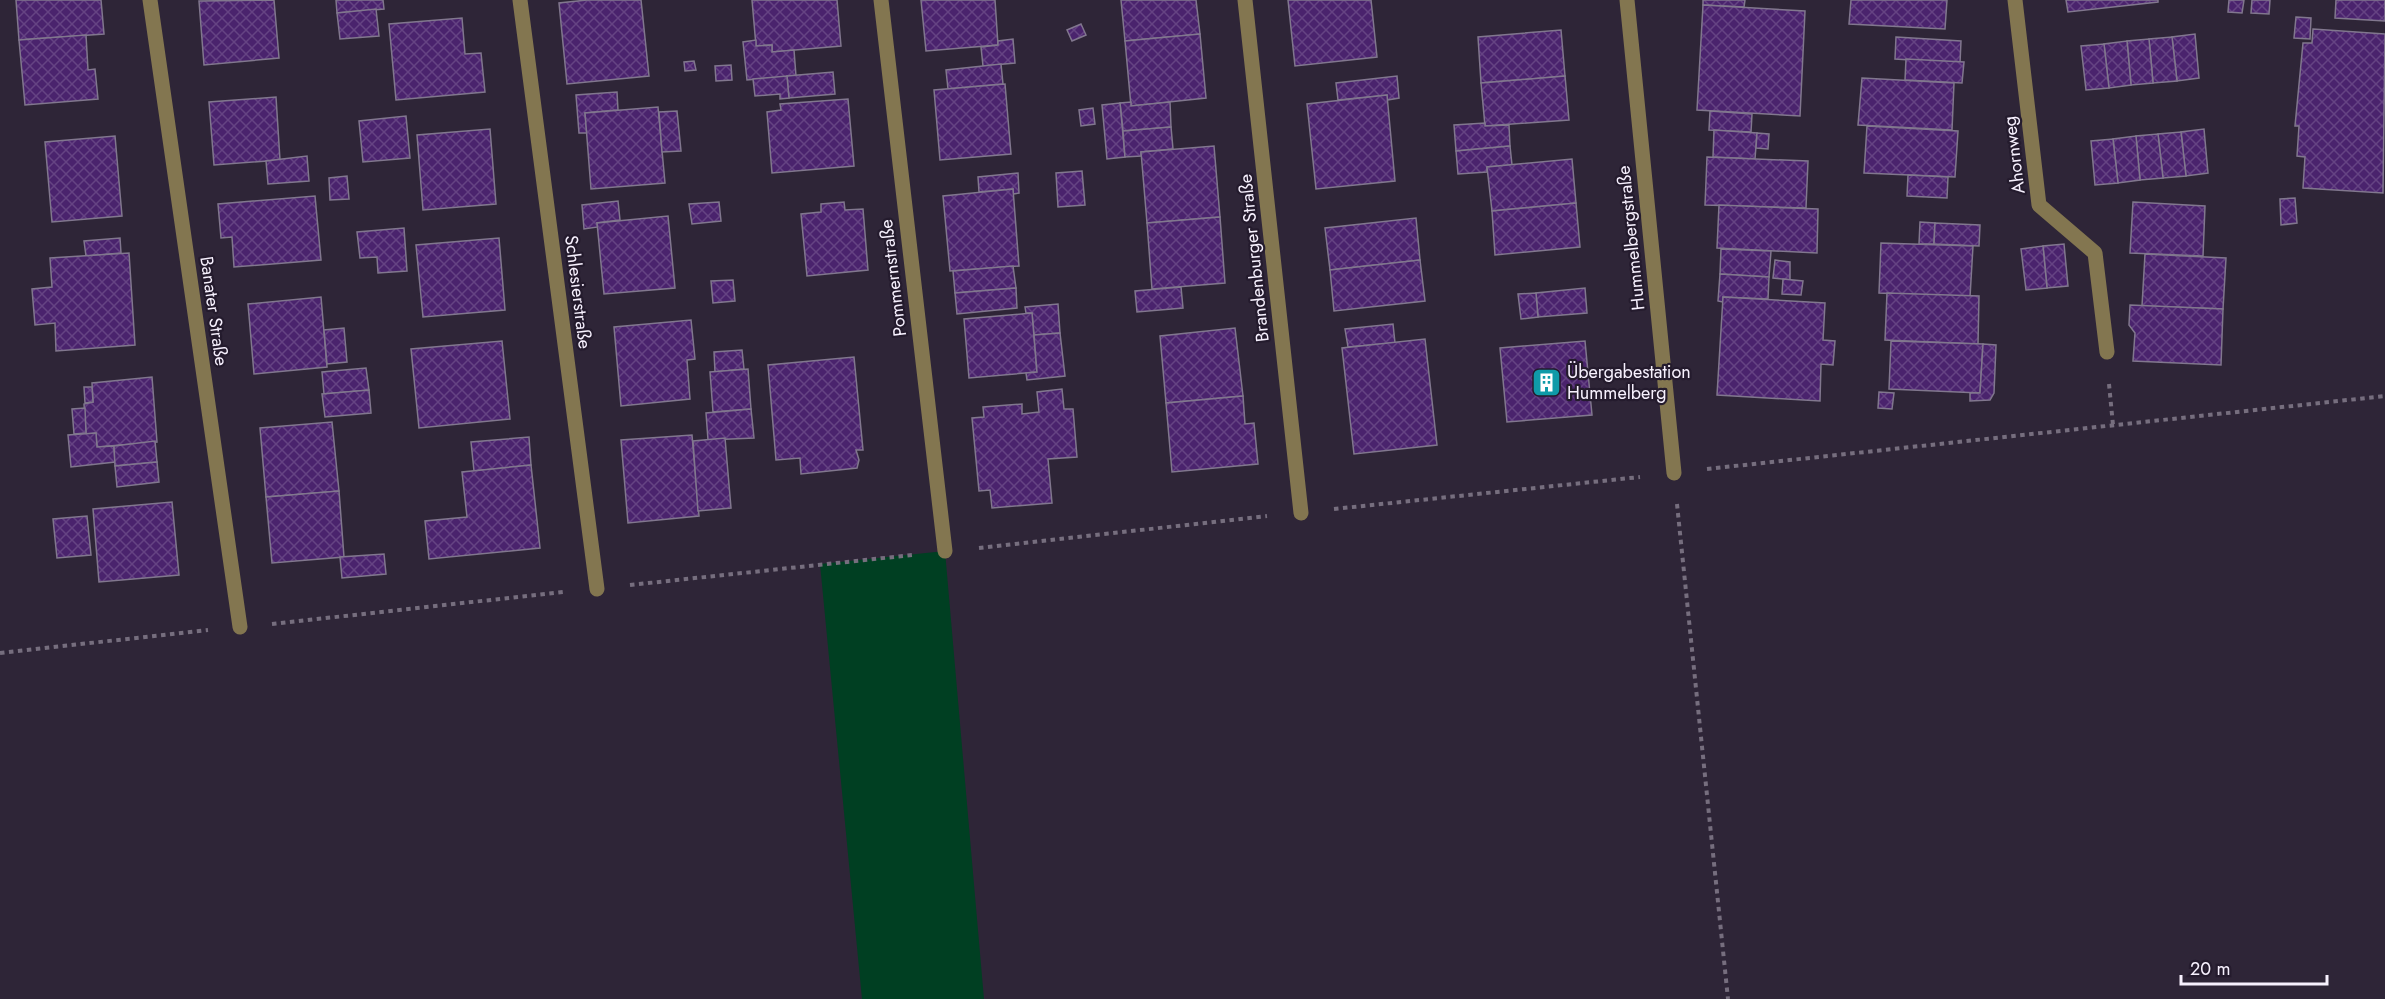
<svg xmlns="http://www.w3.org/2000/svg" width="2385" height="999" viewBox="0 0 2385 999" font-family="Jost,sans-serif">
<defs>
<pattern id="building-cross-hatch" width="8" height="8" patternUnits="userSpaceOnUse" patternTransform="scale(1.5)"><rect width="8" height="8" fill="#4a236d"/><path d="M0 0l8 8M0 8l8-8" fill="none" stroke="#654383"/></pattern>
</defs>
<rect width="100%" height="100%" fill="#2e2537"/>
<polygon fill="#003f22" points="945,551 984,999 862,999 820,564"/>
<g fill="url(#building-cross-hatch)" stroke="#81778e" stroke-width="1.5">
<polygon points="16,0 101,0 104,34 19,40"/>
<polygon points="274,0 279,58 204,65 199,1"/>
<polygon points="336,0 383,0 384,9 337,13"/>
<polygon points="587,0 641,0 649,76 567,84 559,3"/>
<polygon points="752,0 837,0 841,46 772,52 772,45 756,46"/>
<polygon points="921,0 995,0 998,45 926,51"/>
<polygon points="1121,0 1196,0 1200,34 1125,41"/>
<polygon points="1288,0 1371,0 1377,57 1295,66"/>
<polygon points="1703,0 1745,0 1744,7 1703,5"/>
<polygon points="1851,0 1947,0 1945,29 1849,24"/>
<polygon points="2066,0 2158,0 2158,2 2068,12"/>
<polygon points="2229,0 2244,0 2242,13 2228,12"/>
<polygon points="2252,0 2270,0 2269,14 2251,13"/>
<polygon points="2336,0 2385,0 2385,21 2335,18"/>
<polygon points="1703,5 1805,11 1800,116 1697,110"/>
<polygon points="376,9 379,36 340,39 337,13"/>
<polygon points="2296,17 2311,18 2310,39 2294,38"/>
<polygon points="462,18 465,54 481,53 485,92 396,100 389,24"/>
<polygon points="1081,24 1086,35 1072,41 1067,30"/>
<polygon points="2313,29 2385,34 2383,193 2303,188 2305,157 2297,156 2299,126 2295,126 2303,43 2312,43"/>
<polygon points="1561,30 1565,76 1481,83 1478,37"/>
<polygon points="1200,34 1206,98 1131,106 1125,41"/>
<polygon points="2195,34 2199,78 2177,81 2172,37"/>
<polygon points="86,35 88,70 95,69 98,99 25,105 19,40"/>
<polygon points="1896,37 1961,41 1960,63 1895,59"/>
<polygon points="2172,37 2177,81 2153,83 2149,39"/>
<polygon points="1013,39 1015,63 983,66 981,47 998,45 998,41"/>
<polygon points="2149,39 2153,83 2131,85 2127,41"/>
<polygon points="756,40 756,46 772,45 772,52 794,50 796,76 747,80 743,42"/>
<polygon points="2127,41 2131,85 2109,88 2104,44"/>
<polygon points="2104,44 2109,88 2086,90 2081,46"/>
<polygon points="1906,59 1964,62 1962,83 1905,80"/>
<polygon points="694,61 696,70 685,71 684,62"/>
<polygon points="1001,64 1003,84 948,89 946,70"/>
<polygon points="731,65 732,80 716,81 715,66"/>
<polygon points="833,72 835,94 789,98 787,76"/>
<polygon points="787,76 789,98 780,99 780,94 755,96 753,79"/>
<polygon points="1397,76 1399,98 1387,100 1387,95 1338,100 1336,83"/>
<polygon points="1565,76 1569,120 1485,126 1481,83"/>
<polygon points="1862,78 1954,83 1952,130 1858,125"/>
<polygon points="1005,84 1011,154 940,160 934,90"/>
<polygon points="617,92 618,110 585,113 587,133 579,133 576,95"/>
<polygon points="1387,95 1395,181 1316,189 1307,104"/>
<polygon points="276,97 280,160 214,165 209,102"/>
<polygon points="848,99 854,166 772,173 767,112 781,110 780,104"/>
<polygon points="1131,102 1131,106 1170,102 1171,127 1123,131 1120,103"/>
<polygon points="1120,103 1125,157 1107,159 1102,105"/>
<polygon points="658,107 665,183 591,189 585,113"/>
<polygon points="1093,108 1095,124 1081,126 1079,110"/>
<polygon points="677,111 681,151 662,152 659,112"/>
<polygon points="1710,111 1752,114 1751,132 1709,130"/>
<polygon points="406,116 410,158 363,162 359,121"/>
<polygon points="1485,123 1485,126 1509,125 1510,146 1456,151 1454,125"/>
<polygon points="1867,126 1958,131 1955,177 1864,173"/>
<polygon points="1171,127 1173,149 1141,152 1141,156 1125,157 1123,131"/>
<polygon points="490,129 496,204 423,210 417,135"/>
<polygon points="2204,129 2208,173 2186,176 2181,132"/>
<polygon points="1714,130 1757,133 1755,159 1713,157"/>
<polygon points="2181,132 2186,176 2163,178 2158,134"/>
<polygon points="1757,133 1769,134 1768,149 1756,148"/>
<polygon points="2158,134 2163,178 2140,180 2136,136"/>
<polygon points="115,136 122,216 52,222 45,142"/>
<polygon points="2136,136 2140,180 2118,183 2113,139"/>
<polygon points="2113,139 2118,183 2095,185 2091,141"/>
<polygon points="1214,146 1220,217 1147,223 1141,152"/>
<polygon points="1510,146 1512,165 1487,167 1487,172 1458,174 1456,151"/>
<polygon points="307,156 309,181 268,184 266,161"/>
<polygon points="1707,157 1808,161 1806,208 1705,205"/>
<polygon points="1572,159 1576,203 1492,211 1487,167"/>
<polygon points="1082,171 1085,205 1058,207 1056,173"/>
<polygon points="1018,173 1019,193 1013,194 1013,189 979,192 978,177"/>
<polygon points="1908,175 1948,177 1947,198 1907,196"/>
<polygon points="347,176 349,199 330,200 329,178"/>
<polygon points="1013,189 1019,266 950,271 943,196"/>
<polygon points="315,196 321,260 234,267 232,237 221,238 218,204"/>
<polygon points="2295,198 2297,223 2281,225 2280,199"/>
<polygon points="618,201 620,220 597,223 598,227 584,229 582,205"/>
<polygon points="719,202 721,221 692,224 689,204"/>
<polygon points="844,202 845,210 863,209 868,270 807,276 801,214 821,212 821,204"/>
<polygon points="2133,202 2205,206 2203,256 2130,253"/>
<polygon points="1576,203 1580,247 1495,255 1492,211"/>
<polygon points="1719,205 1818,209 1817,253 1717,248"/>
<polygon points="668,216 675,288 604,294 597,223"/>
<polygon points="1220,217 1225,283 1152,289 1147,223"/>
<polygon points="1416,218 1420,260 1330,270 1325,228"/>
<polygon points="1920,222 1935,223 1934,244 1919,244"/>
<polygon points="1935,223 1980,225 1979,246 1934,244"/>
<polygon points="404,228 407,271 378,273 377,257 360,258 357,232"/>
<polygon points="120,238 121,253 86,256 84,241"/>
<polygon points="499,238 505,310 423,317 416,245"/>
<polygon points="1881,243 1973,246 1970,297 1879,293"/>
<polygon points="2064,244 2068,286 2047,288 2043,246"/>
<polygon points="2043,246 2047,288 2026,290 2021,249"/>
<polygon points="1721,249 1771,251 1769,277 1720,274"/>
<polygon points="129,253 135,345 56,351 55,323 35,325 32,289 52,287 50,258"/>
<polygon points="2145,254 2226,258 2223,309 2142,306"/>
<polygon points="1420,260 1425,301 1334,311 1330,270"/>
<polygon points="1775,260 1790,262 1790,280 1773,278"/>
<polygon points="1013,266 1016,288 955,293 953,271"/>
<polygon points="1720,274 1769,277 1768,299 1723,297 1723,302 1718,301"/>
<polygon points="1783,279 1803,281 1801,295 1782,294"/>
<polygon points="733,280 735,301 713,303 711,281"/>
<polygon points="1181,287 1183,308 1137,312 1135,291"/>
<polygon points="1016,288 1017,308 957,314 955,293"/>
<polygon points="1585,288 1587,313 1538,317 1536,293"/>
<polygon points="1536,293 1538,317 1521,319 1518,294"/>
<polygon points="1887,293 1979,296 1978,344 1885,340"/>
<polygon points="321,297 327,367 254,374 248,304"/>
<polygon points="1723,297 1825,303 1823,340 1835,341 1833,365 1821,364 1820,401 1717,395"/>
<polygon points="1058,304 1060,333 1034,335 1032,313 1026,313 1025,307"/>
<polygon points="2130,305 2223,309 2221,365 2133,361 2135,333 2129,325"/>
<polygon points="1032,313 1037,372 969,378 964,319"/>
<polygon points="691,320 695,359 687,360 690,399 621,406 614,327"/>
<polygon points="1393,324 1395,343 1348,347 1345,329"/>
<polygon points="344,328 347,362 327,364 324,330"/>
<polygon points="1235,328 1243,396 1166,403 1160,336"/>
<polygon points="1060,333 1065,376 1027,380 1026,373 1037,372 1034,335"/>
<polygon points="1425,339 1437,445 1354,454 1342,348"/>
<polygon points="502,341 510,419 419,428 411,349"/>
<polygon points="1585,341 1592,415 1507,422 1500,348"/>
<polygon points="1891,341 1983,344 1980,393 1889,389"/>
<polygon points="1983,344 1996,345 1994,393 1990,400 1970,401 1970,393 1980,393"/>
<polygon points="742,350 744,369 715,372 714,352"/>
<polygon points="854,357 863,450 856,450 859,460 857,468 801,474 800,458 776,460 768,365"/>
<polygon points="366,368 369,390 324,394 322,372"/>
<polygon points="748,369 751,409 713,412 710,372"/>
<polygon points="152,377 157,442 97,447 96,433 86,434 84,404 93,402 92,383"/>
<polygon points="84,387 92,387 93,402 85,403"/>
<polygon points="1062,389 1064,409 1073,409 1077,457 1048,459 1052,503 992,508 990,490 979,491 972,418 984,417 983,407 1022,404 1022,414 1039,412 1037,392"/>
<polygon points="369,390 371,413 325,417 322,394"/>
<polygon points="1879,392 1894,393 1892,409 1878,408"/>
<polygon points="1243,396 1245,424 1254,423 1258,464 1172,472 1166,403"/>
<polygon points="85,408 86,433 74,434 72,409"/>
<polygon points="751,409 754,438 708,440 706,413"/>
<polygon points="332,422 339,491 266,497 260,428"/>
<polygon points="96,433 97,447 114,446 115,462 71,467 68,435"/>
<polygon points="692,435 699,516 628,523 621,440"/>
<polygon points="529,437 531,465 474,471 471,442"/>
<polygon points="725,438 731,508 698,511 693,441"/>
<polygon points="155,441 157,462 115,466 114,446"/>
<polygon points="157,462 159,482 117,487 115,466"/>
<polygon points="531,465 540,548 429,559 425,521 467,517 462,472"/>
<polygon points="339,491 344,557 272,563 266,497"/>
<polygon points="172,502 179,575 99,582 93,509"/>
<polygon points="87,516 91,555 57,558 53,519"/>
<polygon points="384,554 386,574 342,578 340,557"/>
</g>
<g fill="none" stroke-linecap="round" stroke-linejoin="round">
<g stroke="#766e7e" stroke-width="4" stroke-dasharray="4.5 4.5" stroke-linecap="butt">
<polyline points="2109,384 2113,425"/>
<polyline points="1707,469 2385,396"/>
<polyline points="1677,504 1728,999"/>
<polyline points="1334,509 1640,477"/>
<polyline points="979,548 1267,516"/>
<polyline points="630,585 912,555"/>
<polyline points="272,624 563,592"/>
<polyline points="0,653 208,630"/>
</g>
<g stroke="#837650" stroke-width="15">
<polyline points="150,0 240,627"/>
<polyline points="520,0 597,589"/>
<polyline points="881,0 945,551"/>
<polyline points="1245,0 1301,513"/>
<polyline points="1627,0 1674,473"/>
<polyline points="2015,0 2039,205 2095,253 2107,352"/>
</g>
</g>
<defs>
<symbol id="building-square" viewBox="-11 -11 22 22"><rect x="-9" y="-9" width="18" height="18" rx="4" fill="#0f9aa8" stroke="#241b2d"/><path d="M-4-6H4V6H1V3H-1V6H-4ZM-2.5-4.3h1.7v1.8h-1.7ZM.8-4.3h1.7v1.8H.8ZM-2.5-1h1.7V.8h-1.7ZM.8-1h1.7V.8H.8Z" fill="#fff"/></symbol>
</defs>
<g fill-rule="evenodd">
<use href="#building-square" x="1530" y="366" width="33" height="33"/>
</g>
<g text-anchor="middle" stroke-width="4.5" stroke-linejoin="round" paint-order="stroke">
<g font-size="18" fill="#f7f1fe" stroke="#241b2d">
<text transform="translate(2014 155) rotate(-97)" y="6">Ahornweg</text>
<text transform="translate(1631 238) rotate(-96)" y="6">Hummelbergstraße</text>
<text transform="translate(1254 258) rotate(-96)" y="6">Brandenburger Straße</text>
<text transform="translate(893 278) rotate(-97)" y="6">Pommernstraße</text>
<text transform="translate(578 292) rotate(83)" y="6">Schlesierstraße</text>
<text transform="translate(214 311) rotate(82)" y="6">Banater Straße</text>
</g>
<g font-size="18" fill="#f7f1fe" stroke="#241b2d" text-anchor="start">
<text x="1567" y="378">Übergabestation<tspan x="1567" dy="21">Hummelberg</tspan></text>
</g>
</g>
<path d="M2181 975v9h146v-9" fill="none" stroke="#f7f1fe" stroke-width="3"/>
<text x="2190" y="975" font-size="18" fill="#f7f1fe" stroke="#241b2d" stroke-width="4.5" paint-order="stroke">20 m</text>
</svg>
